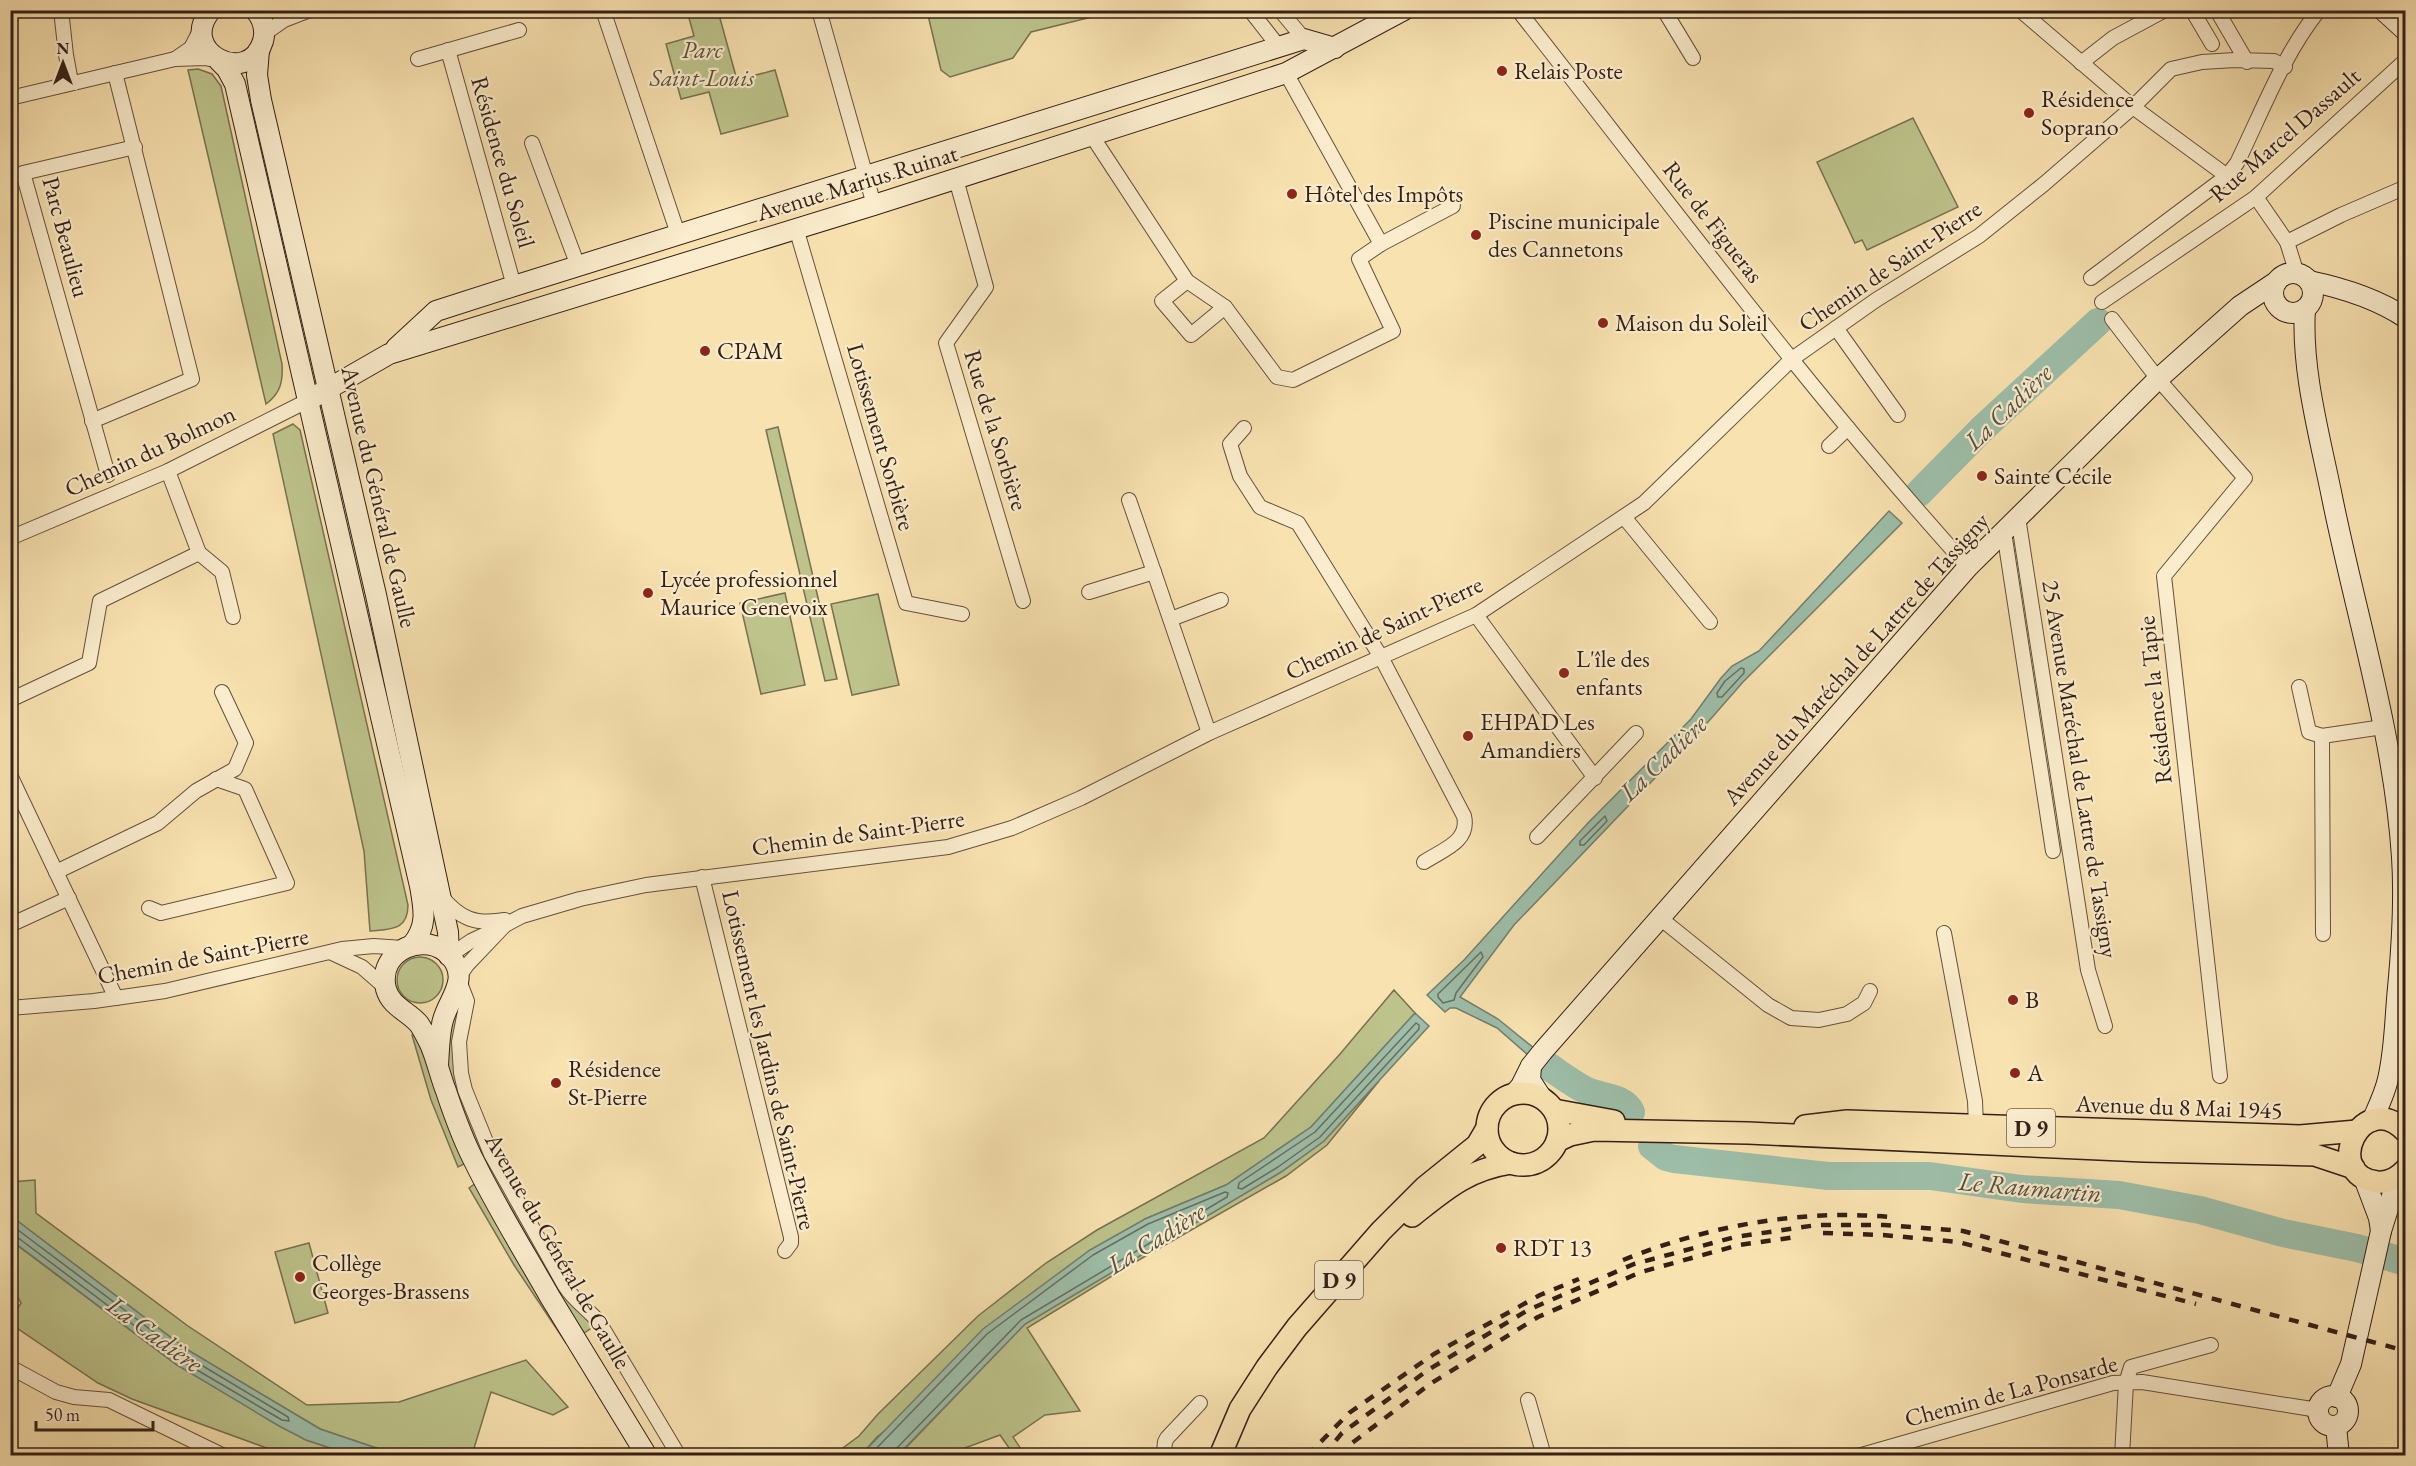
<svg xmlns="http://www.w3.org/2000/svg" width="2416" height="1466" viewBox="0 0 2416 1466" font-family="'EB Garamond',serif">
<rect width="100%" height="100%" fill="#f8e2b0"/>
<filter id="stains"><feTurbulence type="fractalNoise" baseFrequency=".00333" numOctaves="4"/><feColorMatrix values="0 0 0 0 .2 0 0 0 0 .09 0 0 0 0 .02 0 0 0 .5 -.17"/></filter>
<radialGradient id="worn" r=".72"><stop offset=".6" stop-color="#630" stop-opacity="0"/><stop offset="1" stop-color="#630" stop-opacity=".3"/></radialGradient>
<g fill="#bdc38b" stroke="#787152" stroke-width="1.5">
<polygon points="687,11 718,11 737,80 775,70 788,116 721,134 709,92 681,99 666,44 694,36"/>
<polygon points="927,11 927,10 1116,11 1031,32 1013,58 950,77 941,70"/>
<path d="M198 69 212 74 221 86 282 364C283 381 281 393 266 404L188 70Z"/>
<polygon points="1913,118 1958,207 1867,250 1862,240 1855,243 1817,162"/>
<path d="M293 424 300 430 408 905C408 931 390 929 370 931L364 851 273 434Z"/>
<polygon points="778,427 837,679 825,681 766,430"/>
<polygon points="785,593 805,685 761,694 740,603"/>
<polygon points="878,594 899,685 852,695 831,604"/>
<circle cx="420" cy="980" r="23"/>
<polygon points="1394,990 1415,1013 1311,1127 1226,1185 1145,1219 877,1437 861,1455 832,1456 859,1436 878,1414 978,1316 1046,1263 1097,1230 1264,1138 1340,1054"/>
<path d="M462 1005 455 1031 484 1148 480 1151C465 1120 433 1051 450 1019 452 1014 458 1009 462 1005Z"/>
<polygon points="419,1034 466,1163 458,1167 431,1100 412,1035"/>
<polygon points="1379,1081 1327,1145 1286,1176 1130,1265 1027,1328 1080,1411 1045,1415 1013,1437 1025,1455 1014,1455 1000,1435 946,1455 898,1456 1025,1324 1281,1172 1324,1141"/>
<path d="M490 1162 579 1309 593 1327 584 1333C548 1278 517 1222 486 1164Z"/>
<polygon points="35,1180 36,1213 188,1326 307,1405 399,1402 526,1360 568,1407 553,1415 491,1392 472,1455 397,1455 320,1429 186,1349 11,1216 10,1182"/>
<polygon points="476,1183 569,1341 566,1343 514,1265 469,1188"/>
<polygon points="10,1240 177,1365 306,1440 352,1455 286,1455 132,1399 98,1383 11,1324 11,1319 21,1303 11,1285"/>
<polygon points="309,1243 328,1313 295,1323 275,1252"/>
</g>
<g fill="#9dbea9" stroke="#737e6f" stroke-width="1.5">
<polygon points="1889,511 1902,523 1743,682 1701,730 1514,925 1460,997 1498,1019 1535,1049 1528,1055 1497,1028 1456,1008 1450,1008 1445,1012 1427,995 1464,960 1587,824 1691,719 1721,678 1732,666 1759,651"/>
<polygon points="1415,1013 1429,1026 1324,1141 1281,1172 1025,1324 898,1455 861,1455 983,1329 1090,1250 1145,1219 1226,1185 1311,1127"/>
<polygon points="11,1216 186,1349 320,1429 397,1455 352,1455 306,1440 279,1426 177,1365 11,1240"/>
</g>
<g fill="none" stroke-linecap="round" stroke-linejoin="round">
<g stroke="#686e60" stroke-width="1.5">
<polygon points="1741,668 1744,669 1744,673 1722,697 1718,697 1717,693 1725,681"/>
<polygon points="1605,816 1607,821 1584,845 1580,845 1580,841"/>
<polygon points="1481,952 1483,957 1456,993 1454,1000 1443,1003 1438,997 1438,994"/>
<polygon points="1416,1023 1419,1025 1419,1029 1320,1137 1278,1167 1242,1189 1238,1188 1239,1183 1315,1132"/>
<polyline points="10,1224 183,1354 288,1417 289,1421 282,1420 180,1360 17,1237 10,1236"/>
<polyline points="869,1456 987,1334 1093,1255 1148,1224 1225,1192 1228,1193 1227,1197 1021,1320 896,1449 894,1456"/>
</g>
<g stroke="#9dbea9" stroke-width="28">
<polyline points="1919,493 1983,428 2098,322"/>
<path d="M1548 1066C1560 1074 1572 1083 1585 1090 1599 1098 1623 1095 1631 1112"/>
<polyline points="1652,1146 1666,1157 1674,1159 1828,1176 1930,1176 2022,1189 2119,1195 2200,1210 2283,1233 2357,1248 2406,1262"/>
</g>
<defs>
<g id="street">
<polyline points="61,10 66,55 71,82"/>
<polyline points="603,10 678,234"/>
<polyline points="819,10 874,205"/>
<polyline points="1250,10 1279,47"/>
<polyline points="1280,10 1304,39"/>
<path d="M1518 10C1666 198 1808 390 1968 567"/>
<polyline points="1664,10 1693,58"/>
<polyline points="2020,10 2133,107 2227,176"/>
<polyline points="2192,10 2212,44"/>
<polyline points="2219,14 2247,62"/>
<polyline points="264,34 284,20 310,10"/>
<polyline points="448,50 514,286"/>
<polyline points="175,59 191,48 202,27"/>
<polyline points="418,59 519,30"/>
<polyline points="2081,63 2113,38 2165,10"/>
<polyline points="10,98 175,59 205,58 219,61"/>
<polyline points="1092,136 1187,281 1225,307 1277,377 1293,380 1393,331 1359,259 1381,244 1286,73"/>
<polyline points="532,143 578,266"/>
<polyline points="956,179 986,287 946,343 1023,601"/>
<polyline points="2256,197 2287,242 2297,274"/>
<polyline points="796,228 906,603 962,614"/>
<polyline points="2287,242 2341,215 2406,187"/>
<polyline points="1381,244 1453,206"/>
<path d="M2091 278 2227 176 2237 163C2262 112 2283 55 2319 10"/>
<polyline points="1187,281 1162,301 1191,335 1225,307"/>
<polyline points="2102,302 2256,197 2406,60"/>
<polyline points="2112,319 2158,379 2245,478 2164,576 2220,1076"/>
<polyline points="1836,328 1898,415"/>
<polyline points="92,421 192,379 115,73"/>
<path d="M1244 428 1230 444 1240 476 1260 507 1298 523 1381 657 1464 816C1470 842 1442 850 1424 862"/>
<polyline points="1829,446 1848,428"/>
<polyline points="108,475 23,173 135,147"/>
<polyline points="1129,500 1154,572"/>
<polyline points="1624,517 1710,622"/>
<polyline points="2018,517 2088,970 2105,1026"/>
<polyline points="2004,532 2053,851"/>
<polyline points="10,538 168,471 307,401"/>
<polyline points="199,553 222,572 233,617"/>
<polyline points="1089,592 1154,572 1209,733"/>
<polyline points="1476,615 1595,778"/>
<polyline points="1171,619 1221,600"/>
<polyline points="2299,687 2309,732 2322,736"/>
<polyline points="10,700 89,663 100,601 199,553 168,471"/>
<polyline points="10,775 116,998"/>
<polyline points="1537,837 1636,733"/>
<polyline points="56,872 158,823 196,791 235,769 246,743 222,692"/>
<polyline points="702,877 791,1237 791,1243 785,1251"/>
<path d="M441 896C460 919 475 925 505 920"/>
<polyline points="149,908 161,913 287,883 245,789 216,779"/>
<polyline points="1660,918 1768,1005 1791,1018 1819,1020 1847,1014 1864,1003 1870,991"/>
<polyline points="10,925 69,898"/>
<polyline points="505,925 522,916 580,899 646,885 948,847 1012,828 1081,798 1209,733 1476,615 1644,503 1792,359 1876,300 1979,236 2044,184 2133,107 2171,69 2202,62 2235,60 2274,61 2285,67"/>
<polyline points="1944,933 1975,1101 1976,1126"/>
<polyline points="2323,934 2322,736 2383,727"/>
<polyline points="332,953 362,967 386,988"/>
<path d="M449 956 471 941 505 925 467 965 458 978 467 1001 459 1042 461 1073 465 1090 491 1154 565 1286C574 1301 588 1309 599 1322L679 1456"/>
<polyline points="10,1008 94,1001 165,991 342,949 374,946 403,948"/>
<polyline points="10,1367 56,1392 74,1397 109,1400 224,1456"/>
<polyline points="1528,1400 1544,1456"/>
<polyline points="1164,1452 1165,1442 1167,1438 1200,1403"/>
<polyline points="1858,1456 2113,1383 2142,1382 2318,1410"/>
<polyline points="2122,1456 2126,1383 2131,1367 2211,1345"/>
</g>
<g id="secondary">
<path d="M211 10C176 52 249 88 263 41 266 30 263 19 255 10"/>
<polyline points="2383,10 2406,31"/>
<polyline points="259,50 257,75 261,100 376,595 448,932 449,956"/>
<path d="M219 61 227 69 235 84 420 886C424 909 428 926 412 945"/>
<circle cx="2293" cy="293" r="20"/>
<path d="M2309 281C2343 288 2376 298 2406 318"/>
<path d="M2305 309C2301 370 2320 437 2332 497 2356 616 2394 735 2402 857 2405 901 2402 945 2398 988 2395 1018 2395 1050 2388 1079 2385 1093 2378 1107 2372 1121"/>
<polyline points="396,348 436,311 514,286 1304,39 1335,48"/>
<polyline points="307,401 389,354 874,205 1286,73 1404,10"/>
<path d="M438 1065C439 1051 439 1038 442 1024 446 1001 471 981 451 957 427 929 376 950 386 989 391 1007 408 1011 419 1024 423 1030 427 1038 430 1044 437 1060 440 1076 446 1091 454 1115 463 1140 475 1163 497 1208 525 1253 550 1297 582 1350 615 1403 647 1456"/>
<polyline points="1531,1066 1530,1080 1541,1097"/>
<polyline points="1514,1094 1521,1086 1531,1066 1543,1051 1968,567 2158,379 2240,306 2276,282"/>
<polyline points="2364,1178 2379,1218 2381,1231"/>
<circle cx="2333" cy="1411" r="15"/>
<polyline points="2337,1397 2351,1364 2381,1231 2398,1177"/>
<polyline points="2336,1426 2339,1456"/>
</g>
<g id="primary">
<circle cx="1523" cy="1129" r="36"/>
<polyline points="1554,1110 1614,1121"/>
<polyline points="1805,1126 1847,1121 2300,1136 2357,1131"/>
<path d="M2406 1132C2362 1086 2321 1175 2377 1182 2388 1183 2398 1178 2406 1169"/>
<polyline points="1557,1141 1570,1135 1594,1130 1748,1133 2144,1151 2315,1155 2354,1168"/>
<path d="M1412 1216C1446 1189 1467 1170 1511 1163"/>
<polyline points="1220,1456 1240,1409 1267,1367 1297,1327 1381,1231 1425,1187 1477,1145 1487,1128"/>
</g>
</defs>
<use href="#street" stroke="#65503e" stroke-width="16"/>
<use href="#secondary" stroke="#341f18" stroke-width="22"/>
<use href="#primary" stroke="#341f18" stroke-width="24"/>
<use href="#street" stroke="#faeccc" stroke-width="14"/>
<use href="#secondary" stroke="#faeccc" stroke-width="20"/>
<use href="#primary" stroke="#f8e2b0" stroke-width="21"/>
<g stroke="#341f18" stroke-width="4.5" stroke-dasharray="10 10" stroke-linecap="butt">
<polyline points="1823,1233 1883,1235 1958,1242 2196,1304"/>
<path d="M1623 1260C1707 1226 1800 1209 1890 1217"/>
<polyline points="1307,1456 1349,1413 1434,1354 1540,1295 1579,1279"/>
<polyline points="1323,1456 1342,1433 1428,1370 1528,1310 1634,1264 1735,1237 1817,1225 1884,1225 1963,1231 2406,1351"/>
<polyline points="1338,1456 1352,1443 1430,1384 1538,1317 1641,1272 1739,1245 1796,1237"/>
</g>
</g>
<g fill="#8f2418" stroke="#faeccc" stroke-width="2">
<circle cx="1502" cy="71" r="6"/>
<circle cx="2029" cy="113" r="6"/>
<circle cx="1292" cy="194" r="6"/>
<circle cx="1476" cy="235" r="6"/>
<circle cx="1603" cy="323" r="6"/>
<circle cx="705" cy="351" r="6"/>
<circle cx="1982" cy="476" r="6"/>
<circle cx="648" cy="593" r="6"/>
<circle cx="1564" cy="673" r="6"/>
<circle cx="1468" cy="736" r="6"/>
<circle cx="2013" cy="1000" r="6"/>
<circle cx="2015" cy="1073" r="6"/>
<circle cx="556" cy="1083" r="6"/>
<circle cx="1501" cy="1248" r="6"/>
<circle cx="300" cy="1277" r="6"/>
</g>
<g text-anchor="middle" stroke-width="4.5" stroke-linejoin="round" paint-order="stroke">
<g fill="#faeccc" stroke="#6f5c4e" stroke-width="1.5">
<rect x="2007" y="1109" width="48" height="38" rx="4.5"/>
<rect x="1315" y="1261" width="48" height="38" rx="4.5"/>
</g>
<g font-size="22" font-weight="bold" fill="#341f18">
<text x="2031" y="1136">D 9</text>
<text x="1339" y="1288">D 9</text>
</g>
<g font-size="24" font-style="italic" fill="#5d503a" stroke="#faeccc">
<text x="702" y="58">Parc<tspan x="702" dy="28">Saint-Louis</tspan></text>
</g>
<g font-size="24" fill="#341f18" stroke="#faeccc" text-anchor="start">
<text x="1514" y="79">Relais Poste</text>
<text x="2041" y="107">Résidence<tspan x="2041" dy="28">Soprano</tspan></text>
<text x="1304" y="202">Hôtel des Impôts</text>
<text x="1488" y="229">Piscine municipale<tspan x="1488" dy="28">des Cannetons</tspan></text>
<text x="1615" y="331">Maison du Soleil</text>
<text x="717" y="359">CPAM</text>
<text x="1994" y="484">Sainte Cécile</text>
<text x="660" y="587">Lycée professionnel<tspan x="660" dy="28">Maurice Genevoix</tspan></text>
<text x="1576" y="667">L'île des<tspan x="1576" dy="28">enfants</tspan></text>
<text x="1480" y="730">EHPAD Les<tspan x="1480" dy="28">Amandiers</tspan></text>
<text x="2025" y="1008">B</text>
<text x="568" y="1077">Résidence<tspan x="568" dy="28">St-Pierre</tspan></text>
<text x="2027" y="1081">A</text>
<text x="1513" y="1256">RDT 13</text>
<text x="312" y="1271">Collège<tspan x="312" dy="28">Georges-Brassens</tspan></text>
</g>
<g font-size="24" fill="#341f18" stroke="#faeccc">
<text transform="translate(2285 135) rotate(-41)" y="8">Rue Marcel Dassault</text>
<text transform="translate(503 162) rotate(74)" y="8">Résidence du Soleil</text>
<text transform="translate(857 183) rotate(-17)" y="8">Avenue Marius Ruinat</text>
<text transform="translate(1713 222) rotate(52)" y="8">Rue de Figueras</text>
<text transform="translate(66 237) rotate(75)" y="8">Parc Beaulieu</text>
<text transform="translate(1890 266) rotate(-34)" y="8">Chemin de Saint-Pierre</text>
<text transform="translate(996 430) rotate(73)" y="8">Rue de la Sorbière</text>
<text transform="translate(881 437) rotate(74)" y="8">Lotissement Sorbière</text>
<text transform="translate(150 451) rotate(-25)" y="8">Chemin du Bolmon</text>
<text transform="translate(379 497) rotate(77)" y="8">Avenue du Général de Gaulle</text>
<text transform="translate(1384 628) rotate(-25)" y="8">Chemin de Saint-Pierre</text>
<text transform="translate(1856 659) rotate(-48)" y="8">Avenue du Maréchal de Lattre de Tassigny</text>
<text transform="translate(2155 700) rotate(-96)" y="8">Résidence la Tapie</text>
<text transform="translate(2080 769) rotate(81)" y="8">25 Avenue Maréchal de Lattre de Tassigny</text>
<text transform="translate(858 833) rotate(-8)" y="8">Chemin de Saint-Pierre</text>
<text transform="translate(203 956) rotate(-11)" y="8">Chemin de Saint-Pierre</text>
<text transform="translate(769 1060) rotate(77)" y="8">Lotissement les Jardins de Saint-Pierre</text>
<text transform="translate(2179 1107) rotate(2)" y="8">Avenue du 8 Mai 1945</text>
<text transform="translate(558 1251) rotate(60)" y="8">Avenue du Général de Gaulle</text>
<text transform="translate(2011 1391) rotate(-15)" y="8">Chemin de La Ponsarde</text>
</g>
<g font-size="26" font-style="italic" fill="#544f44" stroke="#faeccc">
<text transform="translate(2008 407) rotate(-44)" y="9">La Cadière</text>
<text transform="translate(1663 758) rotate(-44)" y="9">La Cadière</text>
<text transform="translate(2030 1187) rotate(5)" y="9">Le Raumartin</text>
<text transform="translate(1156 1238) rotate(-32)" y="9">La Cadière</text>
<text transform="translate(155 1334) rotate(36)" y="9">La Cadière</text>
</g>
</g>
<rect width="2416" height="1466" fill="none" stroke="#f8e2b0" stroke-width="36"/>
<rect x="12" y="12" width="2392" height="1442" fill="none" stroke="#341f18" stroke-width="3"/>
<rect x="18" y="18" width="2380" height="1430" fill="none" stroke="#341f18" stroke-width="1.5"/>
<g transform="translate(63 63)" stroke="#faeccc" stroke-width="4.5" paint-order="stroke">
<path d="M0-4.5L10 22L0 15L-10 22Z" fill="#341f18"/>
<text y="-9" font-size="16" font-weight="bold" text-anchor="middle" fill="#341f18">N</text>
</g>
<path d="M36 1421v9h117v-9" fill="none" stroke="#341f18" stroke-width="3"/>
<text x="45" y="1421" font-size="18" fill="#341f18" stroke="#faeccc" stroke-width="4.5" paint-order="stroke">50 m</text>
<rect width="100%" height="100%" filter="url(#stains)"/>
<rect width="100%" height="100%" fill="url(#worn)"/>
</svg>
